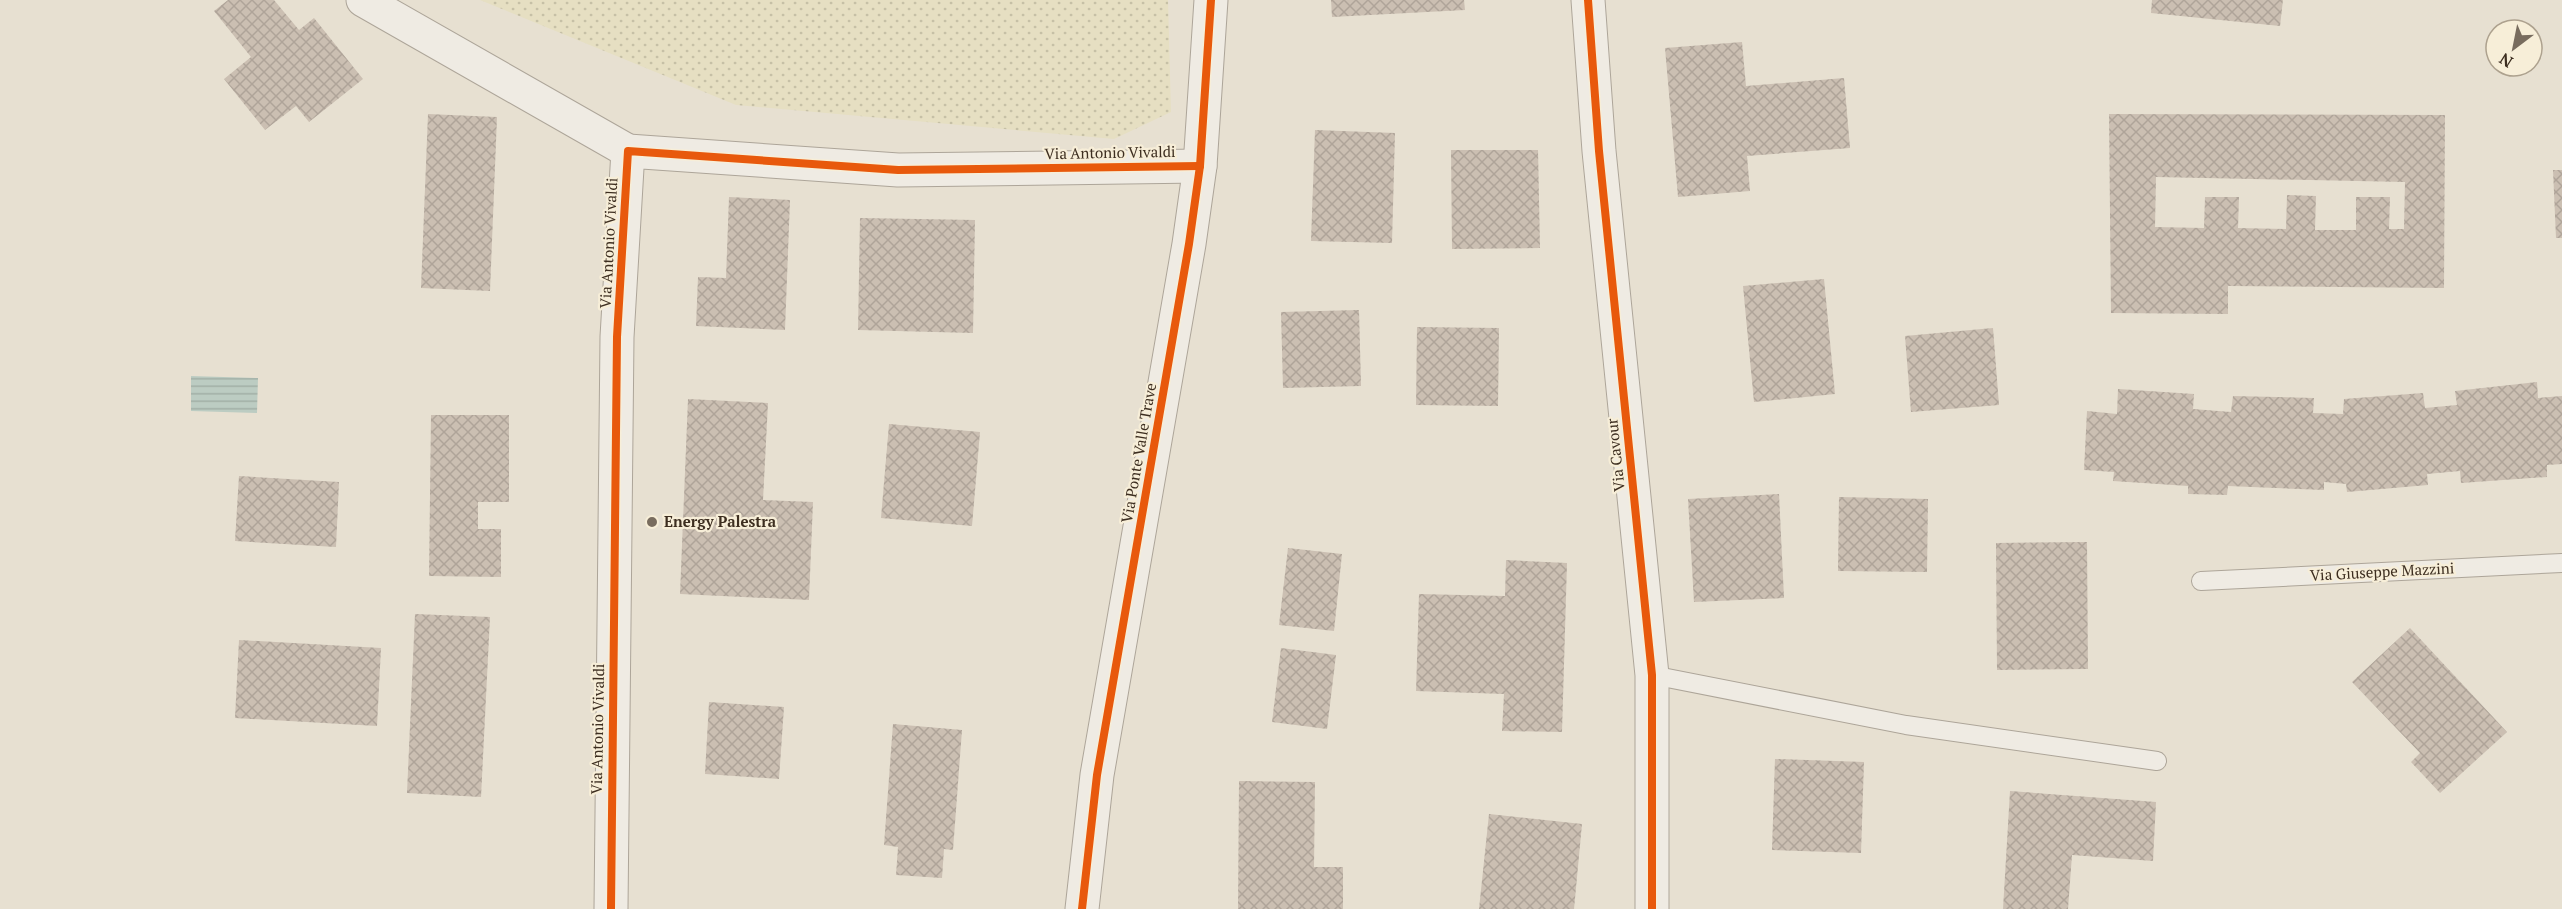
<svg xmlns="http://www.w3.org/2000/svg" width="2562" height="909" viewBox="0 0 2562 909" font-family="'PT Serif',serif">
<defs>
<pattern id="farmland-dots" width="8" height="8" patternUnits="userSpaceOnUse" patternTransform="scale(1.5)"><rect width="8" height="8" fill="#e6dfc2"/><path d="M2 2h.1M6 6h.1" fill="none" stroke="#c6c0a6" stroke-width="1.8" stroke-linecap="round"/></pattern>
<pattern id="water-rules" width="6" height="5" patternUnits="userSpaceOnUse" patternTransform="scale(1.5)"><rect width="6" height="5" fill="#bcccc2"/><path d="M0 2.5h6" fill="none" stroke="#a2b0a6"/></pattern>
<pattern id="building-cross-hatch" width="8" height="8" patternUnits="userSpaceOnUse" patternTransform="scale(1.5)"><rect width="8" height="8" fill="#cbbfb2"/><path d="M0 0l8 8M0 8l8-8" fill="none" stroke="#afa499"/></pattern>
</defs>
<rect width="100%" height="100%" fill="#e7e0d1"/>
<polygon fill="url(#farmland-dots)" points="480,0 1168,0 1171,112 1114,139 736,105"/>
<polygon fill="url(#water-rules)" points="191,376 258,378 257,413 191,411"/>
<g fill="url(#building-cross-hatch)" fill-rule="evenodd">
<polygon points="228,0 274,0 299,30 314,18 363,79 309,122 296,106 265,130 224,79 251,57 214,11"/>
<polygon points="1331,0 1464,0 1465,10 1332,17"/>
<polygon points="2152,0 2283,0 2280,26 2151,13"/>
<polygon points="1742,42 1746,86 1844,78 1850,148 1747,156 1750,191 1678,197 1665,48"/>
<polygon points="428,114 497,117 490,291 421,288"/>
<path d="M2109 114 2445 115 2444 288 2228 286V314L2111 313ZM2156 177 2405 182 2404 229H2389L2390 197H2356V230H2315L2316 196 2287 195 2286 229 2238 228 2239 197H2205L2204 228 2155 227Z"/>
<polygon points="1315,130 1395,133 1392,243 1311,241"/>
<polygon points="1451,150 1538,150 1540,248 1452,249"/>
<polygon points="2553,170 2562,170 2562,238 2556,238"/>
<polygon points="729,197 790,200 785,330 696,326 698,277 726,278"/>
<polygon points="860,218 975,220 973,333 858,330"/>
<polygon points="1824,279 1835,394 1754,402 1743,286"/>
<polygon points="1359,310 1361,386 1283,388 1281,312"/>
<polygon points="1417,327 1499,328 1498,406 1416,405"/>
<polygon points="1993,328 1999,405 1911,412 1905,336"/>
<polygon points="2537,382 2538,398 2562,396 2562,464 2547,465 2547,477 2461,483 2460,471 2427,474 2428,485 2347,492 2346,484 2324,482 2324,490 2228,486 2227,495 2188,494 2188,486 2113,481 2114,472 2084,470 2087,411 2117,414 2118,389 2194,394 2193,409 2231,412 2233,396 2314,398 2313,413 2343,414 2344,399 2423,393 2425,408 2457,405 2455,391"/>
<polygon points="688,399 768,403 763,500 813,502 809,600 680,594"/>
<polygon points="431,415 509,415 509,502 478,502 478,529 501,529 501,577 429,576"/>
<polygon points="889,424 980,432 972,526 881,518"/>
<polygon points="239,476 339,482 336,547 235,541"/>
<polygon points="1779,494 1784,598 1694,602 1688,499"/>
<polygon points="1839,497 1928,499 1927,572 1838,571"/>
<polygon points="2087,542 2088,669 1997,670 1996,543"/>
<polygon points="1288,548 1342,554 1334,631 1279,625"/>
<polygon points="1506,560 1567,563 1562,732 1502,731 1504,694 1416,691 1419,594 1505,596"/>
<polygon points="415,614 490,617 481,797 407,793"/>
<polygon points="2410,628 2507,732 2440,793 2411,762 2420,753 2352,682"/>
<polygon points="239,640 381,648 377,726 235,718"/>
<polygon points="1281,648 1336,655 1327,729 1272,722"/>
<polygon points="709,702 784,707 779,779 705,774"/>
<polygon points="893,724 962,730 953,850 944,849 942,878 896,875 898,847 884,845"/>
<polygon points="1775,759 1864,762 1861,853 1772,850"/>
<polygon points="1239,781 1315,782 1314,867 1343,867 1343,909 1238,909"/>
<polygon points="2010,791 2156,802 2153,861 2072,855 2068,909 2003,909"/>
<polygon points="1489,814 1582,824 1574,909 1479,909"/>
</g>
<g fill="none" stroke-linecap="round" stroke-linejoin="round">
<defs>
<g id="lane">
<polyline points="2201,581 2562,563"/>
<polyline points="1652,675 1906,725 2157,761"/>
</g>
<g id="street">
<polyline points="363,0 628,151"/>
<polyline points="1588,0 1599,151 1652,675 1652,909"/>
<polyline points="611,909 617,337 628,151 898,170 1200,166"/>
<polyline points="1082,909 1097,775 1189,244 1200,166 1211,0"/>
</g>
</defs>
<use href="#lane" stroke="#ada599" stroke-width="20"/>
<use href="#street" stroke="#ada599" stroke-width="35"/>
<use href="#lane" stroke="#efebe3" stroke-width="18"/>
<use href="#street" stroke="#efebe3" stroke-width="33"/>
<defs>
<g id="cycleway">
<polyline points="1588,0 1599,151 1652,675 1652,909"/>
<polyline points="611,909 617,337 628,151 898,170 1200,166"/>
<polyline points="1082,909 1097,775 1189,244 1200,166 1211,0"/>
</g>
</defs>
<use href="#cycleway" stroke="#f7eed8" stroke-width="11"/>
<use href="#cycleway" stroke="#e8590c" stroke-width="8"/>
</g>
<circle fill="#786c5e" stroke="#f7eed8" stroke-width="2" cx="652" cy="522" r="6"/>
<g text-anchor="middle" stroke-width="4.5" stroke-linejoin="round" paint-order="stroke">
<g font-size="15" fill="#3d2e20" stroke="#f7eed8">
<text transform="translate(1110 153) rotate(-1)" y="5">Via Antonio Vivaldi</text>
<text transform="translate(609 243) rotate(-87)" y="5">Via Antonio Vivaldi</text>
<text transform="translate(1139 453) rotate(-80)" y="5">Via Ponte Valle Trave</text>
<text transform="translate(1616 455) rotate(-96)" y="5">Via Cavour</text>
<text transform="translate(2382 572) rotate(-3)" y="5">Via Giuseppe Mazzini</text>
<text transform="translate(598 729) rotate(-89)" y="5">Via Antonio Vivaldi</text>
</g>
<g font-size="15" font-weight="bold" fill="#3d2e20" stroke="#f7eed8" text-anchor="start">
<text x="664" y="527">Energy Palestra</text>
</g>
</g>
<g transform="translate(2514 48) rotate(212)"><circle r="28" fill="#f7eed8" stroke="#ada18e" stroke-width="1.5"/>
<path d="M0-4.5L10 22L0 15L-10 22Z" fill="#786c5e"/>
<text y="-9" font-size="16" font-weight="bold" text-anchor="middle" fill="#3d2e20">N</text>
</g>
</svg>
